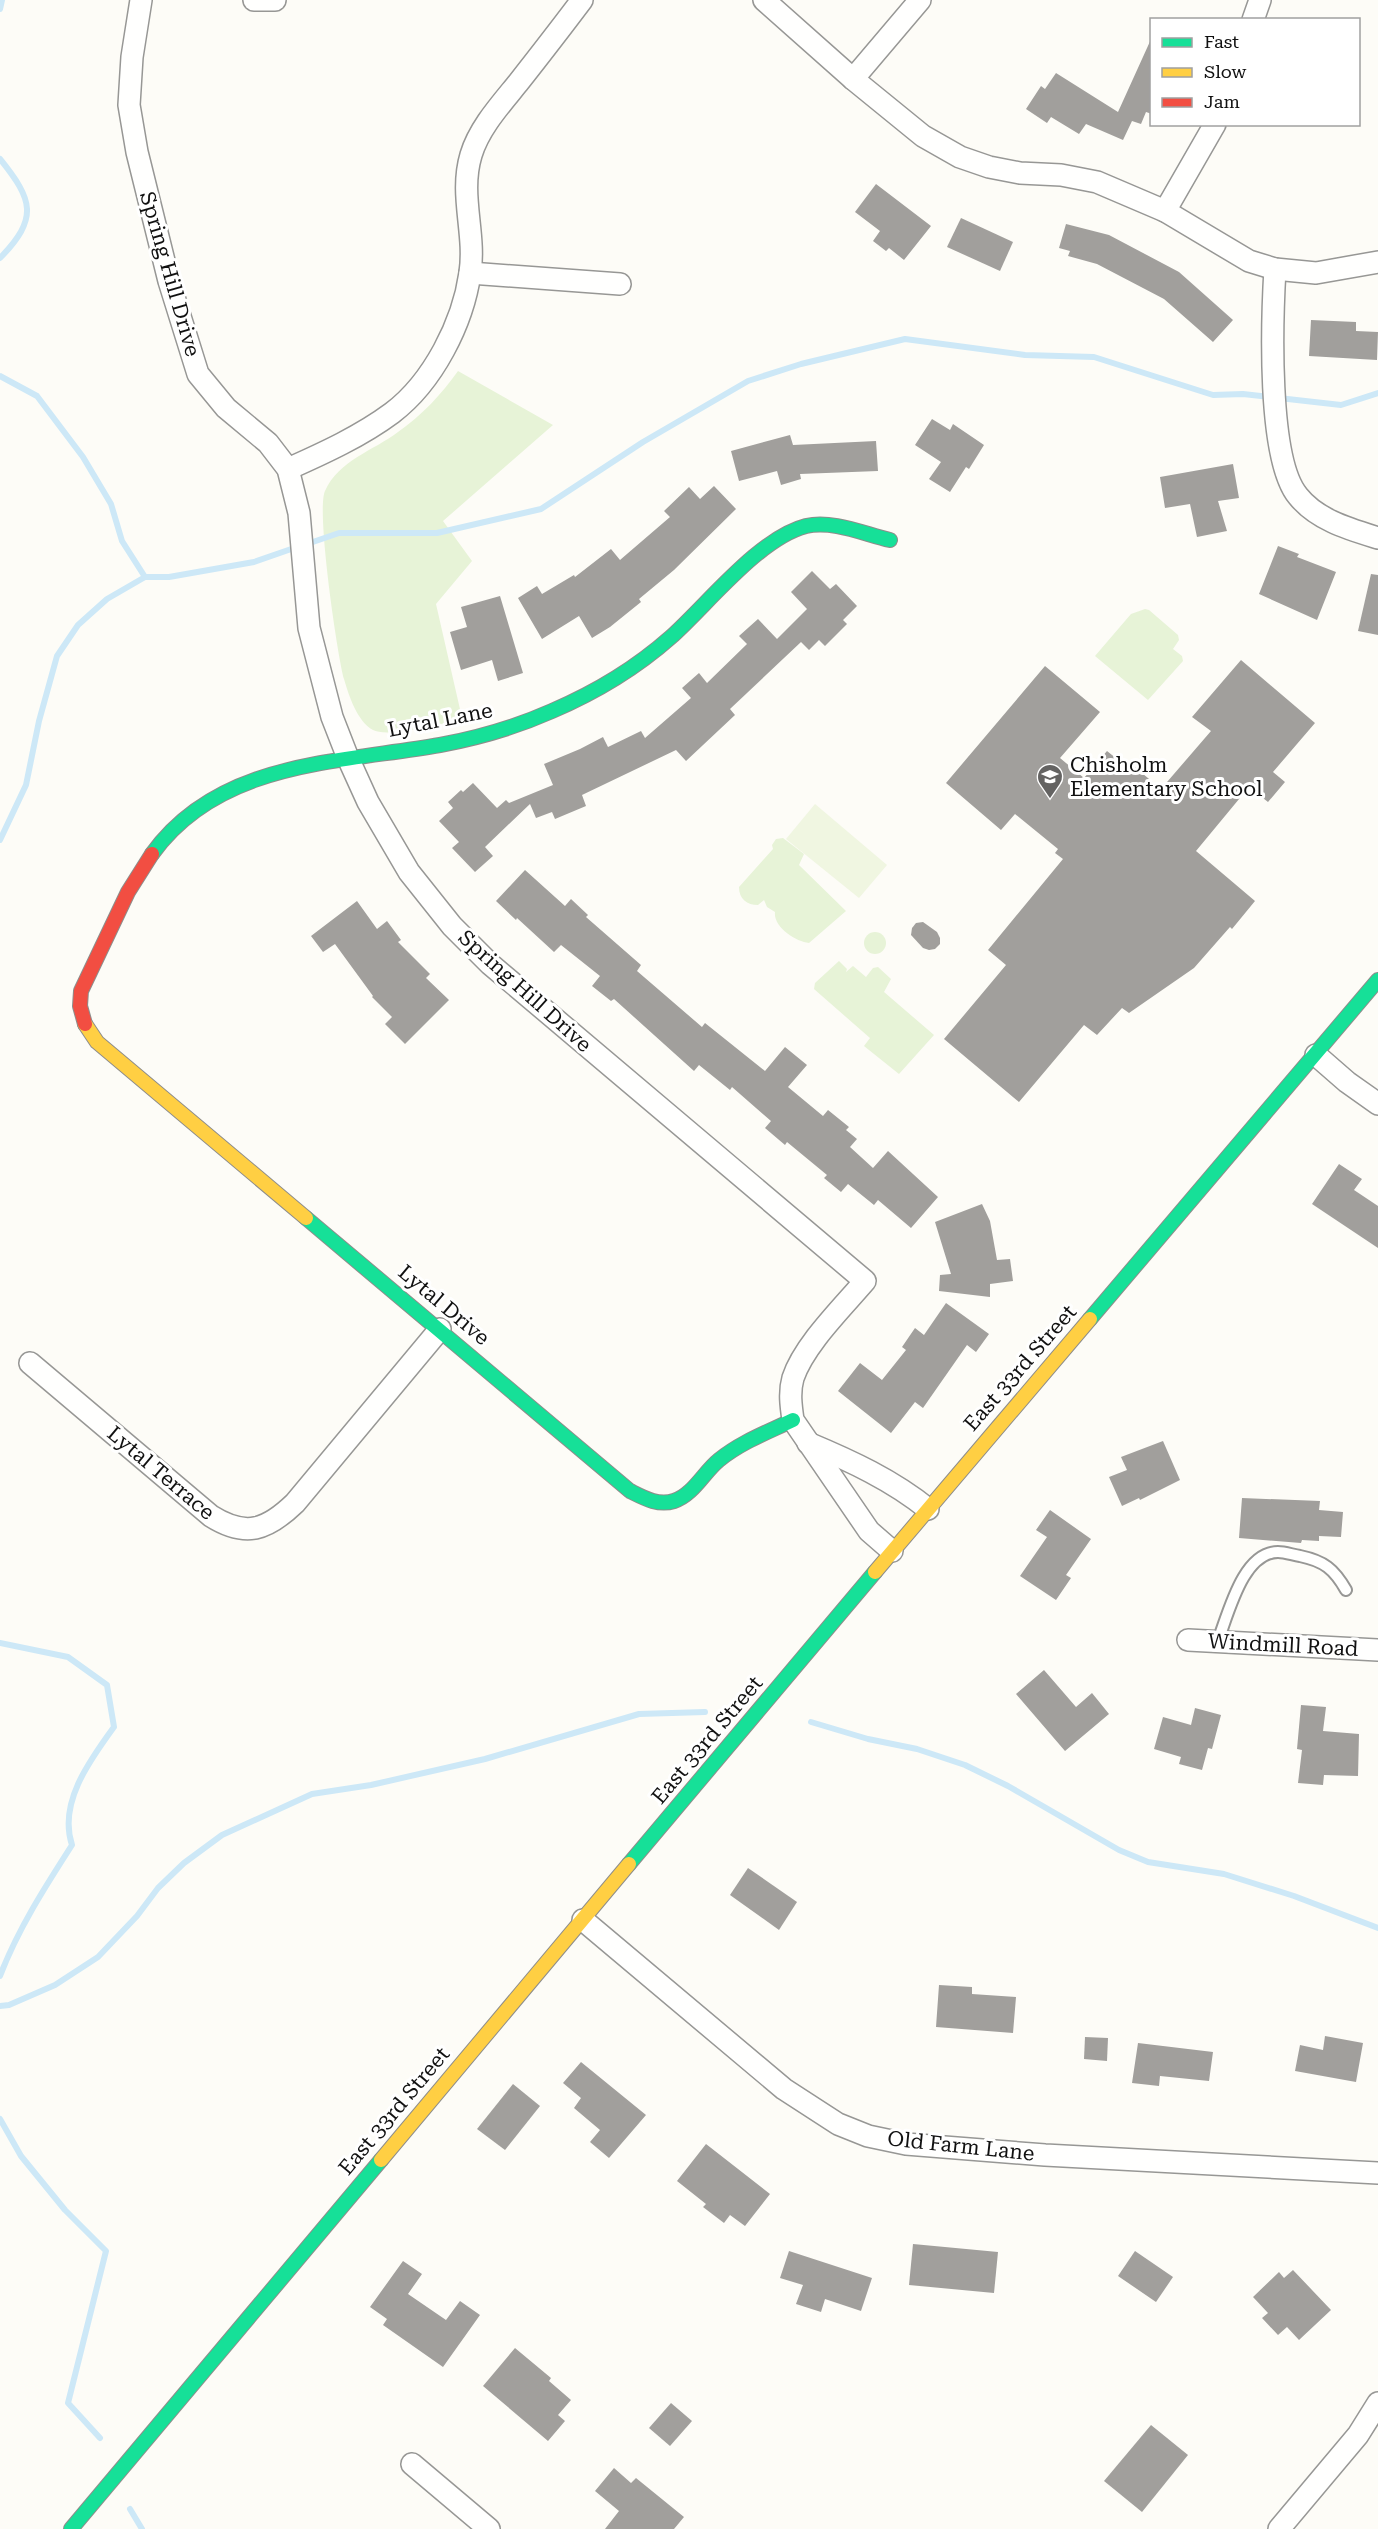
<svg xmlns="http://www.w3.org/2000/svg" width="1378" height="2529" viewBox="0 0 1378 2529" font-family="'Roboto Serif',serif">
<rect width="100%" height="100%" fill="#fdfcf7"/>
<g fill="#e7f3d7">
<path d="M458 371 553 425 443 521 472 561 436 604 462 718C446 724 387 738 373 730 357 721 349 696 344 679 337 653 316 510 325 491 339 460 373 451 398 432 422 415 441 395 458 371Z"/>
<polygon points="1145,609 1149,610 1178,635 1179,640 1173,649 1182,656 1183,661 1148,700 1095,656 1131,614"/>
<path d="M783 838 804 854 799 865 846 911 809 943C796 942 773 927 775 912L767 907 764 900 758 905C747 905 739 899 739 887L773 849 772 845 776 839Z"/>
<circle cx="875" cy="943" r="11"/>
<polygon points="839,961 847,969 846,972 853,966 866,977 873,968 878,967 891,979 884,992 934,1035 899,1074 864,1046 870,1038 814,989 815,983"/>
</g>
<polygon fill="#f0f6e1" points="815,804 887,865 859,898 786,839"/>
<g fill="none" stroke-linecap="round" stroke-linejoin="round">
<g stroke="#cde8f7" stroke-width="6">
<polyline points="0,9 2,0"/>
<path d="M0 159C33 200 39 218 0 258"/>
<polyline points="0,376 37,396 83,457 111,504 122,541 145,577"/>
<polyline points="307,544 339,533 437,533 541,509 643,442 748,381 801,364 905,339 1025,355 1094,357 1213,395 1243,394 1341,405 1378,393"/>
<polyline points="0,840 26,785 39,721 57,656 78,625 107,599 145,577 169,577 254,562 297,547"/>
<path d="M0 1643 68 1657 107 1685 114 1727C90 1760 58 1803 72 1845 45 1887 18 1929 0 1976"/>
<polyline points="811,1722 868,1739 917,1749 965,1765 1008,1786 1119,1850 1148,1862 1224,1874 1294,1896 1378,1928"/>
<polyline points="0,2006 9,2005 55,1985 98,1957 137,1916 158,1888 184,1863 222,1835 312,1794 371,1785 485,1759 639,1714 705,1712"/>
<polyline points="0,2119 21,2156 65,2210 106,2251 68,2403 100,2438"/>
<polyline points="130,2509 142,2529"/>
</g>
</g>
<g fill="#a19f9c">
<polygon points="1152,37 1152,114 1146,112 1141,124 1132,121 1123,140 1086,124 1079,134 1051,117 1047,123 1026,109 1041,86 1045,89 1056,73 1118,112"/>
<polygon points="876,184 931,226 904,260 889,248 886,251 873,241 880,231 855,212"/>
<polygon points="961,218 1013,242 1000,271 947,247"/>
<polygon points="1066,224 1109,235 1179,272 1233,320 1213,342 1164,299 1097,264 1068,256 1070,251 1059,248"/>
<polygon points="1311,320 1356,322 1356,331 1378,332 1377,360 1309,356"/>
<polygon points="932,419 950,430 953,424 984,445 969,469 966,467 950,492 929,479 941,462 915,445"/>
<polygon points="790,435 793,445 876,441 878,471 800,474 801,479 781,485 777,471 739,481 731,451"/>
<polygon points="1233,464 1239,498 1218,501 1227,531 1197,537 1190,504 1165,508 1160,477"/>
<polygon points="714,486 736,509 674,570 639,599 641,602 610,627 592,638 579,616 542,639 518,598 537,586 542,594 574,575 575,577 611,549 620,560 670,517 664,511 689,487 700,499"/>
<polygon points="1278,546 1299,554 1297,557 1336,572 1317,620 1259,594"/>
<polygon points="812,571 830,589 836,584 857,606 843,620 847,624 825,646 819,640 809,650 801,642 730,709 735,715 686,761 676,750 582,795 586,806 555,819 552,812 536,818 530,804 485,847 493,856 475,872 452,848 459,842 439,821 453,808 448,802 461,790 463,792 473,783 497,808 506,800 509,803 553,785 544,764 580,749 603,737 608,747 641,731 645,738 691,698 682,688 699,673 707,683 747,644 739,636 758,619 777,639 807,609 791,592"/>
<polygon points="1371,574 1378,575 1378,635 1358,631"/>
<polygon points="500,596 523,673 498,681 492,660 461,670 450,632 467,627 461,607"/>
<polygon points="1241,660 1315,723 1273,772 1285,782 1268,802 1249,787 1196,851 1255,901 1232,929 1230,927 1194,968 1129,1013 1122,1008 1097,1035 1084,1025 1019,1102 944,1039 1006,965 988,950 1063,859 1055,853 1058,849 1015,814 1001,830 946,783 1045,666 1100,712 1060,758 1084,778 1107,751 1127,767 1130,763 1161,789 1211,731 1192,717"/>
<polygon points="525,870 565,906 571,899 588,915 586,917 641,965 637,971 702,1027 705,1023 765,1071 785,1047 807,1065 788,1087 823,1116 828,1110 849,1127 846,1130 857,1139 850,1147 873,1168 888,1151 938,1197 911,1228 878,1200 874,1205 848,1184 841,1192 824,1178 827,1175 787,1142 785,1145 765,1128 771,1121 732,1087 730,1090 699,1065 694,1071 614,999 611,1001 592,986 600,976 561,945 554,952 517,918 516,920 496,901"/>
<polygon points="357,901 377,929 387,921 401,940 398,942 430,974 426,978 449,1000 405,1044 385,1024 392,1017 372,997 373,996 335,944 323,952 311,936"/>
<polygon points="923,922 937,932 940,938 940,944 935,949 929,950 923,948 911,935 912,928 916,923"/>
<polygon points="1339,1164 1362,1179 1354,1190 1378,1206 1378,1248 1312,1204"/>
<polygon points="982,1204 990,1221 997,1260 1010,1259 1013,1281 990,1284 990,1297 939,1291 940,1275 951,1274 935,1222"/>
<polygon points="946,1303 989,1334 976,1352 967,1345 923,1408 915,1402 891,1433 838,1391 860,1363 882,1380 906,1350 902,1347 915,1328 924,1335"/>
<polygon points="1163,1441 1180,1480 1140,1500 1139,1498 1122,1506 1109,1477 1127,1470 1121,1457"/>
<polygon points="1242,1498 1320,1501 1319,1510 1343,1512 1341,1537 1319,1536 1319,1541 1302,1540 1301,1543 1239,1538"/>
<polygon points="1050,1510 1091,1539 1066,1575 1071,1578 1056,1600 1020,1576 1047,1537 1036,1530"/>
<polygon points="1044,1670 1076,1707 1092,1693 1109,1714 1065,1751 1016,1694"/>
<polygon points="1301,1705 1326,1707 1323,1731 1359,1734 1358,1776 1324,1775 1323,1785 1298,1783 1302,1750 1297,1749"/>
<polygon points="1195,1708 1221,1715 1212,1749 1208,1748 1202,1770 1179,1764 1181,1757 1154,1749 1163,1717 1191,1725"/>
<polygon points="748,1868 797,1902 779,1930 730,1895"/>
<polygon points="939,1985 972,1987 972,1994 1016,1997 1013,2033 936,2027"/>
<polygon points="1325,2036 1363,2043 1356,2082 1295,2071 1300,2045 1323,2050"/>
<polygon points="1085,2037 1108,2038 1107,2061 1084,2059"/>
<polygon points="1138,2043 1213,2052 1209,2081 1160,2076 1159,2086 1132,2083"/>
<polygon points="581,2062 646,2115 609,2158 590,2142 600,2130 574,2108 581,2098 563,2083"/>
<polygon points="513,2084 540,2106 505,2150 477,2129"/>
<polygon points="706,2144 770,2194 745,2226 730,2215 724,2223 703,2207 706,2204 677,2181"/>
<polygon points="913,2244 998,2252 994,2293 909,2285"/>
<polygon points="789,2251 872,2278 861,2311 825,2299 821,2312 796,2304 803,2285 780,2278"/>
<polygon points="1135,2251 1173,2277 1156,2302 1118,2276"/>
<polygon points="403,2261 422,2274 408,2294 446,2320 460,2301 480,2315 443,2367 383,2325 387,2319 370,2307"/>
<polygon points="1293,2270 1331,2310 1299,2340 1287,2327 1278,2335 1262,2318 1268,2313 1253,2297 1279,2272 1284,2278"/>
<polygon points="515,2348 551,2378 549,2381 571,2400 558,2415 565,2421 548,2441 483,2386"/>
<polygon points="671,2403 692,2421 670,2446 649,2428"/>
<polygon points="1151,2425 1188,2455 1142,2512 1104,2481"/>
<polygon points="614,2468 631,2483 636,2478 684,2517 674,2529 605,2529 619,2511 595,2491"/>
</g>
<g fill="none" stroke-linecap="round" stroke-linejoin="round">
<defs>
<path id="lane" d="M1217 1643C1228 1616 1242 1552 1278 1552 1285 1552 1293 1555 1300 1556 1324 1561 1334 1569 1346 1590"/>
<g id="street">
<path d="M141 0 132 57 129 105 137 152 169 281 198 374 226 408 268 443 288 469 299 513 309 628 332 717 348 758 368 802 409 872 452 926 490 964 865 1281C842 1308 804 1345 793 1378 789 1392 791 1406 793 1420L869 1531 892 1551"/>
<polyline points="254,0 275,0"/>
<polyline points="764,0 853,79 923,136 960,157 989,167 1020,173 1061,175 1097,182 1165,211 1249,261 1275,269 1316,273 1378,262"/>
<polyline points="1253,20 1260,0"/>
<polyline points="853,79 920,0"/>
<polyline points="1165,211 1215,124"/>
<path d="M1275 269C1272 319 1267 459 1298 496 1317 520 1349 529 1378 538"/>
<polyline points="470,273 620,284"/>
<path d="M288 469C324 453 361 436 392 413 433 382 463 323 470 273 476 233 459 195 471 155 479 128 501 104 518 83 540 55 561 28 582 0"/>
<polyline points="1316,1055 1347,1082 1378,1104"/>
<path d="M30 1363 211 1516C246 1538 267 1530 295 1503L440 1329"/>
<path d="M808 1443C851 1461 892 1480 928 1509"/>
<polyline points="1188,1640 1378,1650"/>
<polyline points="583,1920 784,2089 838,2124 868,2136 906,2144 1045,2155 1378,2173"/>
<polyline points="412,2464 489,2529"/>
<polyline points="1279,2529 1358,2435 1378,2403"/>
</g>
<g id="fast">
<path d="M152 854C219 761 338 763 440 745 478 738 516 727 552 711 594 693 636 668 671 637 707 605 759 538 806 526 833 520 864 534 890 540"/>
<path d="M306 1218 630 1491C644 1498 658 1506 674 1501 693 1495 704 1472 719 1460 741 1442 768 1432 793 1420"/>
<polyline points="1090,1319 1378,980"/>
<polyline points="629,1864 875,1572"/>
<polyline points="71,2529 381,2160"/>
</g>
<g id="slow">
<polyline points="85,1024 97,1042 306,1218"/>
<polyline points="875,1572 1090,1319"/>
<polyline points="381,2160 629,1864"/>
</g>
<polyline id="jam" points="85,1024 80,1006 81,991 128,892 152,854"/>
</defs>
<use href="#lane" stroke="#979795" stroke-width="14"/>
<use href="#street" stroke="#979795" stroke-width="24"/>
<use href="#fast" stroke="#8e8d8b" stroke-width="16"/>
<use href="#slow" stroke="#8e8d8b" stroke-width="16"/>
<use href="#jam" stroke="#8e8d8b" stroke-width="16"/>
<use href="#lane" stroke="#fffffe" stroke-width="10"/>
<use href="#street" stroke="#fffffe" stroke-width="21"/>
<use href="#fast" stroke="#16e098" stroke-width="14"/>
<use href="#slow" stroke="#ffcf43" stroke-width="14"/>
<use href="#jam" stroke="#f24e42" stroke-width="14"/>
</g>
<defs>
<symbol id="school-pin" viewBox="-11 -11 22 30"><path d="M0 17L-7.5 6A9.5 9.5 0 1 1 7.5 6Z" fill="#646362" stroke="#fff"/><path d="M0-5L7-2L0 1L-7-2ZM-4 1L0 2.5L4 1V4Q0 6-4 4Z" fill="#fff"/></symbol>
</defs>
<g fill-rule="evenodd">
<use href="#school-pin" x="1035" y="762" width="30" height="40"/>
</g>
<g text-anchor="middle" stroke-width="6" stroke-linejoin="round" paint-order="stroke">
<g font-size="21" fill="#111" stroke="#fff">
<text transform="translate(170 274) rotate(74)" y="7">Spring Hill Drive</text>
<text transform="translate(440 720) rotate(-11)" y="7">Lytal Lane</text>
<text transform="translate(525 991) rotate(42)" y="7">Spring Hill Drive</text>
<text transform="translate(444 1305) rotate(40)" y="7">Lytal Drive</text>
<text transform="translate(1020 1368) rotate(-49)" y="7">East 33rd Street</text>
<text transform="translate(161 1473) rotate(40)" y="7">Lytal Terrace</text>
<text transform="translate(1283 1645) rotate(3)" y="7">Windmill Road</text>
<text transform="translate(707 1740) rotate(-50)" y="7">East 33rd Street</text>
<text transform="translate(394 2111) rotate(-50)" y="7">East 33rd Street</text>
<text transform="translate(961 2146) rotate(6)" y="7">Old Farm Lane</text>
</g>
<g font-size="21" fill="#111" stroke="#fff" text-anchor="start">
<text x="1070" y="772">Chisholm<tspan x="1070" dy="24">Elementary School</tspan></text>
</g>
</g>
<rect x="1150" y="18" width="210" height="108" fill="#ffffff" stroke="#a0a0a0" stroke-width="1.5"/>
<rect x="1162" y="38" width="30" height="9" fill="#16e098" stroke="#a0a0a0" stroke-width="1.5"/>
<text x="1204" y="48" font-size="18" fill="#111111">Fast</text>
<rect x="1162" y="68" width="30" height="9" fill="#ffcf43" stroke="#a0a0a0" stroke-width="1.5"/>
<text x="1204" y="78" font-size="18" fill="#111111">Slow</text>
<rect x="1162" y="98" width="30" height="9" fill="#f24e42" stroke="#a0a0a0" stroke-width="1.5"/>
<text x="1204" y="108" font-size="18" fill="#111111">Jam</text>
</svg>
